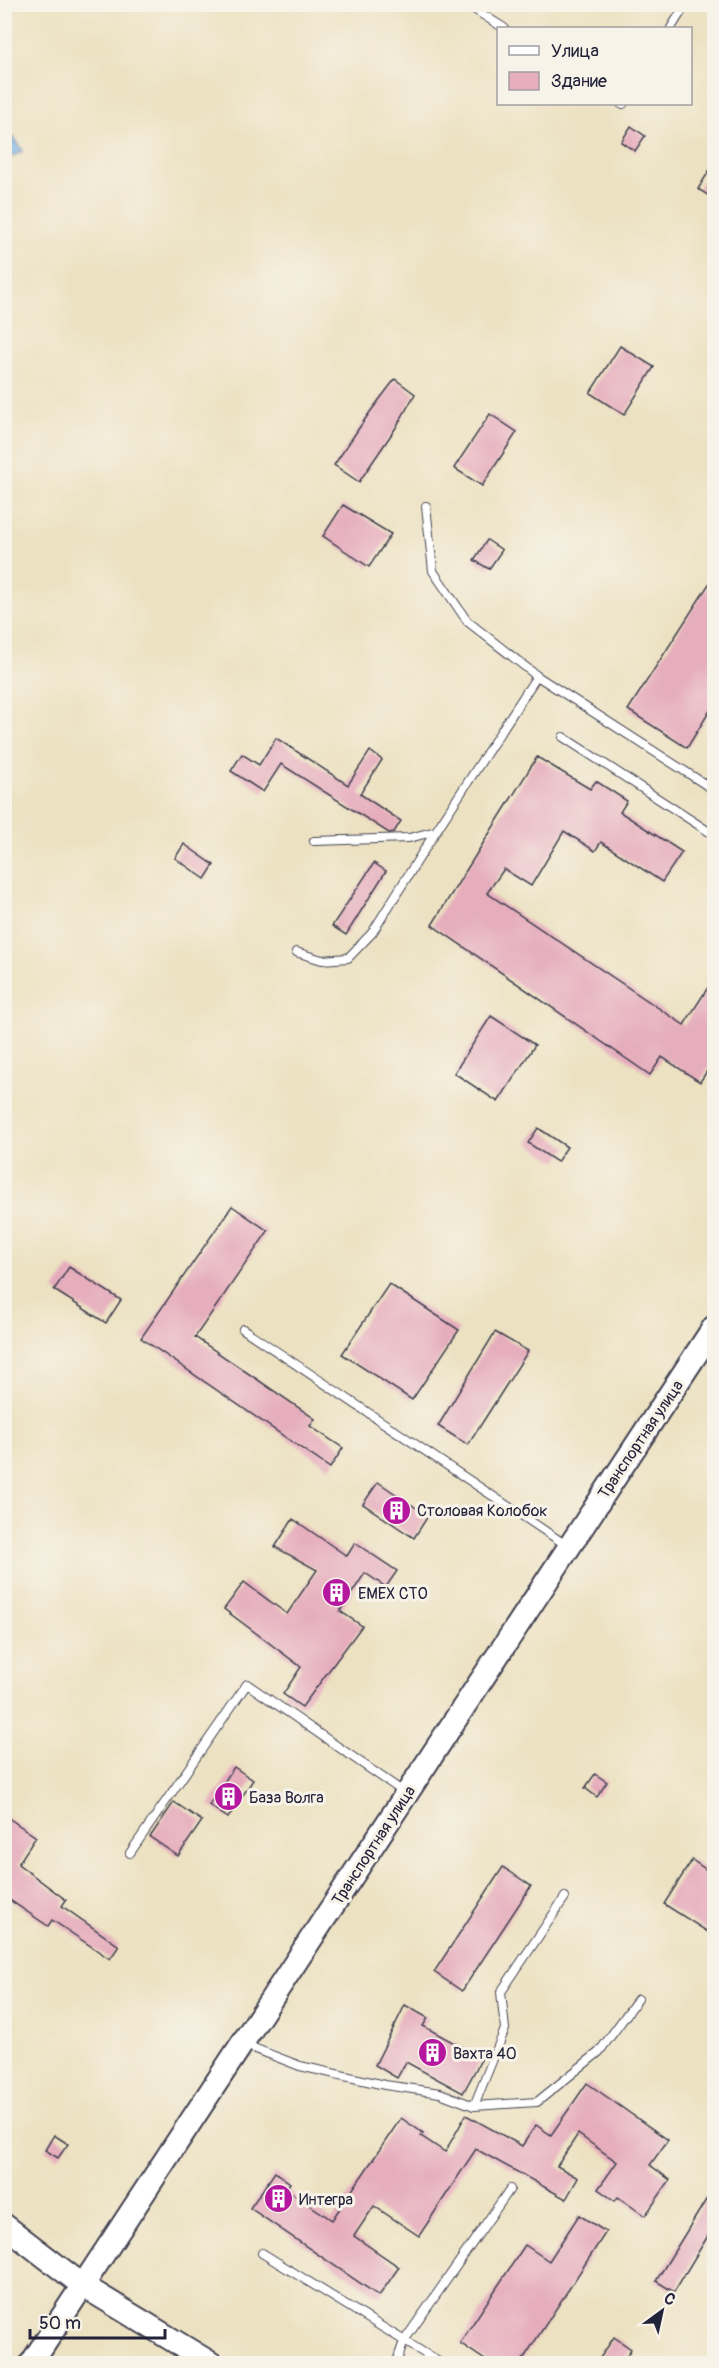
<svg xmlns="http://www.w3.org/2000/svg" width="719" height="2368" viewBox="0 0 719 2368" font-family="Pangolin,sans-serif">
<rect width="100%" height="100%" fill="#f7f3e8"/>
<filter id="ink" filterUnits="userSpaceOnUse"><feTurbulence type="fractalNoise" baseFrequency=".0167" numOctaves="2"/><feDisplacementMap in="SourceGraphic" scale="12" xChannelSelector="R" yChannelSelector="G"/><feConvolveMatrix kernelMatrix="1 2 1 2 8 2 1 2 1" color-interpolation-filters="sRGB"/></filter>
<filter id="wash" filterUnits="userSpaceOnUse"><feTurbulence type="fractalNoise" baseFrequency=".008" numOctaves="4" result="noise"/><feDisplacementMap in="SourceGraphic" scale="24" xChannelSelector="R" yChannelSelector="G"/><feGaussianBlur stdDeviation="1.35" result="paint"/><feColorMatrix in="noise" values="0 0 0 0 0 0 0 0 0 0 0 0 0 0 0 0 0 1.4 0 .05"/><feComposite in="paint" operator="in"/></filter>
<g filter="url(#wash)">
<rect width="100%" height="100%" fill="#ece1c1"/>
<polygon fill="#74afe5" stroke="#4b6890" stroke-width="1.5" points="5,136 14,138 23,151 5,160"/>
<g id="blocks">
<g fill="#e6adbd">
<polygon points="631,126 645,136 635,151 621,142"/>
<polygon points="714,163 714,199 698,189"/>
<polygon points="620,346 654,367 624,415 590,393"/>
<polygon points="395,379 415,394 395,429 359,482 334,465 370,412"/>
<polygon points="490,414 517,432 482,486 454,468"/>
<polygon points="343,505 391,534 369,567 323,536"/>
<polygon points="487,540 502,550 489,569 474,560"/>
<polygon points="714,576 714,704 687,748 628,710"/>
<polygon points="276,738 348,785 370,751 382,760 360,794 401,821 394,832 389,833 281,764 263,792 231,771 242,754 259,765"/>
<polygon points="537,757 590,789 596,781 627,801 620,812 682,852 662,882 601,842 595,851 564,831 531,886 504,869 487,893 684,1025 714,978 714,1060 700,1082 662,1057 650,1075 432,925"/>
<polygon points="184,844 214,865 205,879 175,858"/>
<polygon points="374,863 386,871 346,935 332,926"/>
<polygon points="491,1016 535,1045 498,1102 454,1073"/>
<polygon points="538,1128 567,1147 557,1162 528,1143"/>
<polygon points="232,1206 268,1231 195,1337 315,1419 310,1426 343,1448 330,1468 141,1338"/>
<polygon points="69,1267 121,1300 106,1323 54,1290"/>
<polygon points="389,1284 459,1330 412,1400 342,1354"/>
<polygon points="495,1332 528,1351 468,1445 438,1426"/>
<polygon points="378,1482 428,1516 414,1538 363,1504"/>
<polygon points="293,1519 347,1556 355,1543 397,1571 386,1587 365,1573 340,1611 362,1626 302,1707 283,1694 301,1667 224,1609 244,1582 287,1614 317,1570 275,1547"/>
<polygon points="234,1767 253,1780 228,1818 209,1805"/>
<polygon points="595,1774 607,1782 597,1797 585,1788"/>
<polygon points="174,1802 202,1821 178,1856 150,1837"/>
<polygon points="4,1815 36,1837 18,1864 66,1900 62,1906 119,1946 110,1959 52,1920 48,1926 4,1896"/>
<polygon points="692,1860 714,1875 714,1936 664,1904"/>
<polygon points="503,1867 531,1886 462,1991 434,1972"/>
<polygon points="405,2005 428,2018 423,2026 482,2058 463,2093 406,2062 397,2078 375,2065"/>
<polygon points="587,2083 668,2140 650,2165 670,2180 645,2216 618,2197 615,2201 598,2189 617,2162 578,2134 557,2166 578,2178 566,2199 476,2149 419,2236 374,2206 354,2236 399,2267 379,2296 250,2208 275,2172 290,2183 286,2189 332,2220 401,2118 423,2133 421,2136 445,2152 466,2115 522,2146 536,2125 551,2135"/>
<polygon points="54,2135 68,2144 58,2158 45,2150"/>
<polygon points="714,2187 714,2226 674,2292 656,2281"/>
<polygon points="579,2215 606,2232 520,2364 491,2364 460,2343 525,2245 549,2261"/>
<polygon points="614,2337 631,2349 622,2364 609,2364 600,2358"/>
</g>
</g>
</g>
<g filter="url(#ink)">
<use href="#blocks" fill-opacity="0" stroke="#403f4f" stroke-width="1.5"/>
<g fill="none" stroke-linecap="round" stroke-linejoin="round">
<defs>
<g id="lane">
<polyline points="466,4 504,28"/>
<polyline points="671,28 686,4"/>
<polyline points="621,104 623,104"/>
<polyline points="426,506 433,571 467,621 537,676 714,790"/>
<polyline points="563,737 714,835"/>
<polyline points="314,841 409,838 436,831 537,676"/>
<polyline points="296,952 322,960 348,958 372,933 436,831"/>
<polyline points="243,1329 566,1545"/>
<polyline points="130,1853 247,1684 405,1793"/>
<polyline points="243,2044 300,2066 385,2085 440,2093 474,2106 537,2102 599,2052 638,1999"/>
<polyline points="474,2106 505,2029 501,1992 565,1897"/>
<polyline points="262,2253 442,2364"/>
<polyline points="396,2364 404,2341 510,2189"/>
</g>
<g id="secondary">
<polyline points="4,2225 82,2285 212,2364"/>
<polyline points="31,2364 714,1327"/>
</g>
</defs>
<use href="#lane" stroke="#403f4f" stroke-width="10"/>
<use href="#secondary" stroke="#403f4f" stroke-width="26"/>
<use href="#lane" stroke="#fff" stroke-width="8"/>
<use href="#secondary" stroke="#fff" stroke-width="22"/>
</g>
</g>
<defs>
<symbol id="building-disc" viewBox="-11 -11 22 22"><circle r="9.5" fill="#b5179e" stroke="#f7f3e8"/><path d="M-4-6H4V6H1V3H-1V6H-4ZM-2.5-4.3h1.7v1.8h-1.7ZM.8-4.3h1.7v1.8H.8ZM-2.5-1h1.7V.8h-1.7ZM.8-1h1.7V.8H.8Z" fill="#fff"/></symbol>
</defs>
<g fill-rule="evenodd">
<use href="#building-disc" x="380" y="1494" width="33" height="33"/>
<use href="#building-disc" x="320" y="1576" width="33" height="33"/>
<use href="#building-disc" x="212" y="1780" width="33" height="33"/>
<use href="#building-disc" x="416" y="2036" width="33" height="33"/>
<use href="#building-disc" x="262" y="2182" width="33" height="33"/>
</g>
<g text-anchor="middle" stroke-width="6" stroke-linejoin="round" paint-order="stroke">
<g font-size="16" fill="#22223b" stroke="#f7f3e8">
<text transform="translate(640 1439) rotate(-56)" y="6">Транспортная улица</text>
<text transform="translate(373 1845) rotate(-57)" y="6">Транспортная улица</text>
</g>
<g font-size="16" fill="#22223b" stroke="#f7f3e8" text-anchor="start">
<text x="417" y="1516">Столовая Колобок</text>
<text x="358" y="1599">EMEX СТО</text>
<text x="249" y="1803">База Волга</text>
<text x="453" y="2059">Вахта 40</text>
<text x="299" y="2205">Интегра</text>
</g>
</g>
<rect width="719" height="2368" fill="none" stroke="#f7f3e8" stroke-width="24"/>
<rect x="497" y="27" width="195" height="78" fill="#f7f3e8" stroke="#a29fa3" stroke-width="1.5"/>
<rect x="509" y="46" width="30" height="9" fill="#ffffff" stroke="#a29fa3" stroke-width="1.5"/>
<text x="551" y="57" font-size="18" fill="#22223b">Улица</text>
<rect x="509" y="72" width="30" height="18" fill="#e6adbd" stroke="#a29fa3" stroke-width="1.5"/>
<text x="551" y="87" font-size="18" fill="#22223b">Здание</text>
<g transform="translate(662 2311) rotate(33)" stroke="#f7f3e8" stroke-width="4.5" paint-order="stroke">
<path d="M0-4.5L10 22L0 15L-10 22Z" fill="#22223b"/>
<text y="-9" font-size="16" font-weight="bold" text-anchor="middle" fill="#22223b">С</text>
</g>
<path d="M30 2329v9h135v-9" fill="none" stroke="#22223b" stroke-width="3"/>
<text x="39" y="2329" font-size="18" fill="#22223b" stroke="#f7f3e8" stroke-width="4.5" paint-order="stroke">50 m</text>
</svg>
